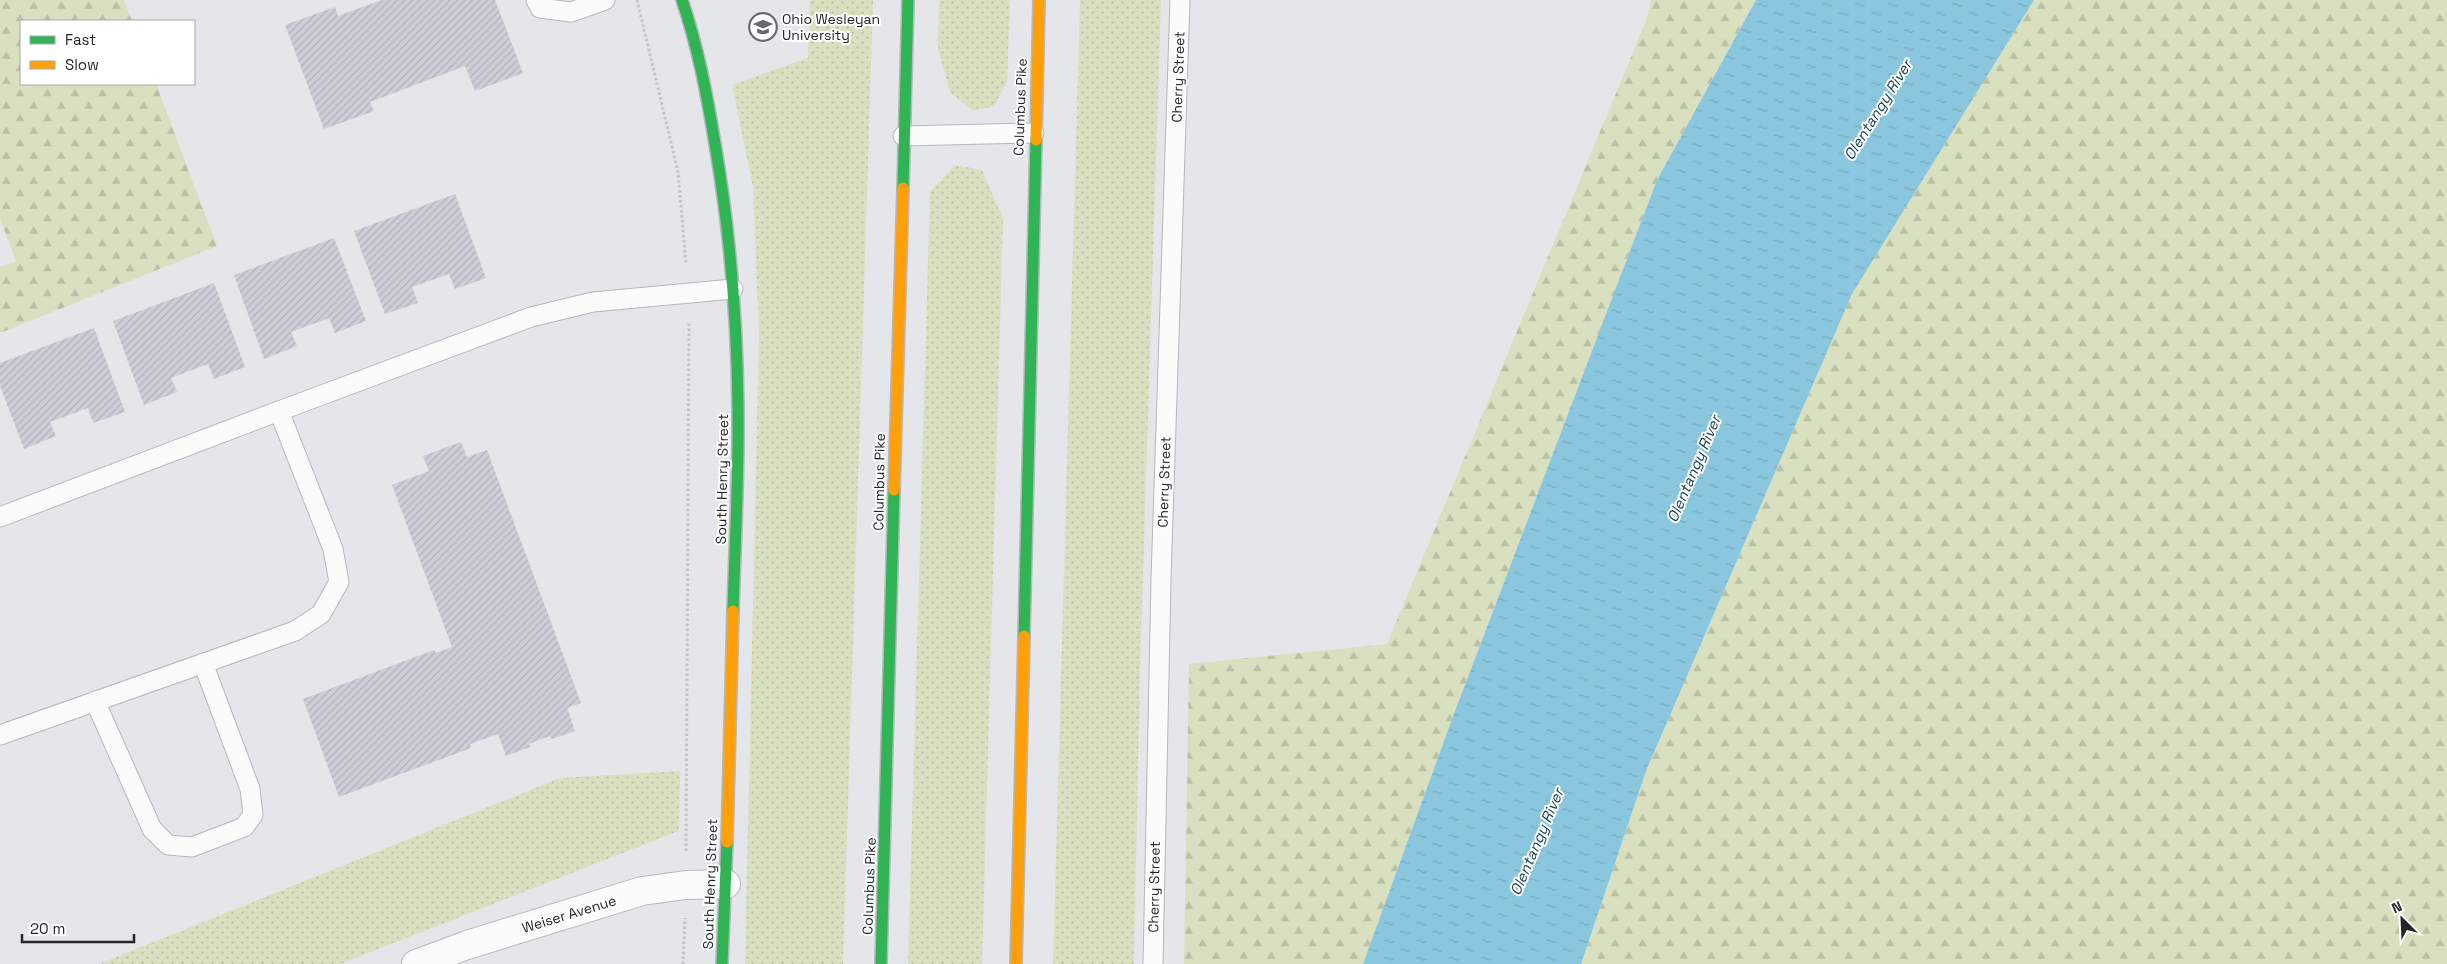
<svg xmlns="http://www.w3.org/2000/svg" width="2447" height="964" viewBox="0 0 2447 964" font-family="'Space Grotesk',sans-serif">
<defs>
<pattern id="green-dots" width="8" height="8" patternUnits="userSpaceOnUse" patternTransform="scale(1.25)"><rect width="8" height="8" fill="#d8e0c0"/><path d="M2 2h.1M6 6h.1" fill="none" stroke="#b9c0a5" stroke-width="1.8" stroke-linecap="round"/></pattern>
<pattern id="forest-firs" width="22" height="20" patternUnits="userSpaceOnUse" patternTransform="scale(1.25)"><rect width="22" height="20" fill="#d8e0c0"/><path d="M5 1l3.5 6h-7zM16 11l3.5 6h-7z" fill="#b9c0a5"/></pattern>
<pattern id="water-ripples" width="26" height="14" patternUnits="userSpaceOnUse" patternTransform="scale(1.25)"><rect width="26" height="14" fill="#8ac7de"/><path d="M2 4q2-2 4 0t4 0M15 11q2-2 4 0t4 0" fill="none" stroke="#77abbe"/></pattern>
<pattern id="building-hatch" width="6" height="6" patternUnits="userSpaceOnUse" patternTransform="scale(1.25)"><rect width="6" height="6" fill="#cccfd8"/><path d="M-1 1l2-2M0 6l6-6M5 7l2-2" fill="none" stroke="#afb2b9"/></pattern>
</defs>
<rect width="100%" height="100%" fill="#e5e6ea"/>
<g fill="url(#green-dots)">
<polygon points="810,0 873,0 843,964 745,964 759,335 753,187 732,85 808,58"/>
<polygon points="939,0 1010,0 1007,82 994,106 973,111 950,92 938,49"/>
<polygon points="1080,0 1161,0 1140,670 1134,964 1053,964"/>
<polygon points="955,165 982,170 1003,218 982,964 908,964 930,192"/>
<polygon points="680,771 679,831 340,964 99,964 560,778"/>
</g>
<g fill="url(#forest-firs)">
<polygon points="0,0 124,0 132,21 21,21 21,84 156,84 217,246 0,333 0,267 16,261 0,219"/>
<polygon points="1651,0 1756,0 1657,180 1452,719 1363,964 1184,964 1189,664 1387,644 1646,21"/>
<polygon points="2034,0 2447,0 2447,964 1581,964 1646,771 1852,294"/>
</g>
<polygon fill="url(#water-ripples)" points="1756,0 2034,0 1852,294 1646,771 1581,964 1363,964 1452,719 1657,180"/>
<g fill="url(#building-hatch)">
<polygon points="382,0 495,0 523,73 475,91 465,66 370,102 374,111 324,129 285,25 335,7 338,16"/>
<polygon points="455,194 486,278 455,289 449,274 412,287 418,303 385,314 354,231"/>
<polygon points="334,238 366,321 335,333 329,318 291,332 297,346 264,359 234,275"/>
<polygon points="214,283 245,367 214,379 208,364 171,378 177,392 144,405 113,321"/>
<polygon points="94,328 125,412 93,423 88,408 50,422 56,436 24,449 0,386 0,363"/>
<polygon points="461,442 467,457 487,450 581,703 567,708 575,731 552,739 550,736 529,744 530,747 506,756 498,734 470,744 471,748 339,797 303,699 434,650 436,653 452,647 392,485 429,471 423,456"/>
</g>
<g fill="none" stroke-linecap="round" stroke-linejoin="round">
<defs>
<g id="lane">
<polyline points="536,0 540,8 571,12 605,0"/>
<polyline points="903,136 1034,133"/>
<polyline points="0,517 279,411"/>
<polyline points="95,701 152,829 168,845 192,847 244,827 253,815 250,789 203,663"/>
<polyline points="0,735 295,631 321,614 339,582 333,549 279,411 531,317 593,302 733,289"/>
<polyline points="1153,964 1161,579 1180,0"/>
</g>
<polyline id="street" points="416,964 467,945 642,891 686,885 726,884"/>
<g id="fast">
<path d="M682 0C698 47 707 95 715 144 730 231 737 319 738 407 739 475 735 543 733 611"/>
<polyline points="903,188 908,0"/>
<polyline points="1024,636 1036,140"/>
<polyline points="722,964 727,842"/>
<polyline points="881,964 894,490"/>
</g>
<g id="slow">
<polyline points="1036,140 1039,0"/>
<polyline points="894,490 903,188"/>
<polyline points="727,842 733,611"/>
<polyline points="1016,964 1024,636"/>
</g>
</defs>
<use href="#lane" stroke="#b6b7ba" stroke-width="21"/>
<use href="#street" stroke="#b6b7ba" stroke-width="30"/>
<use href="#fast" stroke="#b6b7ba" stroke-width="14"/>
<use href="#slow" stroke="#b6b7ba" stroke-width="14"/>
<g stroke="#c4c4c6" stroke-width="3" stroke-dasharray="2.5 2.5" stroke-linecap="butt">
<polyline points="637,0 678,172 686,264"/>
<polyline points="686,851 689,323"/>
<polyline points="683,964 685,918"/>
</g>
<use href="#lane" stroke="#fbfbfc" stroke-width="19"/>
<use href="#street" stroke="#fbfbfc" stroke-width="28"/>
<use href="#fast" stroke="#30b455" stroke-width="11"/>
<use href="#slow" stroke="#ff9f0a" stroke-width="11"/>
</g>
<defs>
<symbol id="university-ring" viewBox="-11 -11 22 22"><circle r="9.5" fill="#fff" stroke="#68696d" stroke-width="1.5"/><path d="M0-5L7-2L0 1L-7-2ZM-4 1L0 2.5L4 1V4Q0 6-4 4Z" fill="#68696d"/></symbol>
</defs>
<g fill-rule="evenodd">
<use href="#university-ring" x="747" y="11" width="32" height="32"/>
</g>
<g text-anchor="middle" stroke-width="4" stroke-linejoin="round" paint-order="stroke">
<g font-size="14" fill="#252629" stroke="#fff" text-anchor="start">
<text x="782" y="24">Ohio Wesleyan<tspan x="782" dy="16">University</tspan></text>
</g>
<g font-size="14" fill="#252629" stroke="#fff">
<text transform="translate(1178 77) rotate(-88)" y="5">Cherry Street</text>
<text transform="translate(1020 107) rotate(-88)" y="5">Columbus Pike</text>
<text transform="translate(722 479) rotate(-89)" y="5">South Henry Street</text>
<text transform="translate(879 482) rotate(-89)" y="5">Columbus Pike</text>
<text transform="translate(1164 482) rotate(-88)" y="5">Cherry Street</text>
<text transform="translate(710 884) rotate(-88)" y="5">South Henry Street</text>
<text transform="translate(869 886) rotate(-88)" y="5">Columbus Pike</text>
<text transform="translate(1154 887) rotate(-89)" y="5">Cherry Street</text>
<text transform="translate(569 914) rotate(-17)" y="5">Weiser Avenue</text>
</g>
<g font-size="15" font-style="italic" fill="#19414e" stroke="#fff">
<text transform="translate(1878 110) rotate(-58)" y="5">Olentangy River</text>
<text transform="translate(1694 469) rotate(-67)" y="5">Olentangy River</text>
<text transform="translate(1537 842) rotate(-67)" y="5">Olentangy River</text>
</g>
</g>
<rect x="20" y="20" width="175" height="65" fill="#ffffff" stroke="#a8a8a9"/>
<rect x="30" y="36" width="25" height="8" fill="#30b455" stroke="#a8a8a9"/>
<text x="65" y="45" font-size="15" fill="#252629">Fast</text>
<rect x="30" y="61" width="25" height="8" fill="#ff9f0a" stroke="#a8a8a9"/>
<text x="65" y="70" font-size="15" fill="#252629">Slow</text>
<g transform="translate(2402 919) rotate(336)" stroke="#ffffff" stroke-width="4" paint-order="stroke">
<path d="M0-4L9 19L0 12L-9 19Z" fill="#252629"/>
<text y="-8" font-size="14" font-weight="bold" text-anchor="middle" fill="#252629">N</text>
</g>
<path d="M22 934v8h112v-8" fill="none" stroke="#252629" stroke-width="2.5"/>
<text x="30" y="934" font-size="15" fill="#252629" stroke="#ffffff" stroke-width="4" paint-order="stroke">20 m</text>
</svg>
